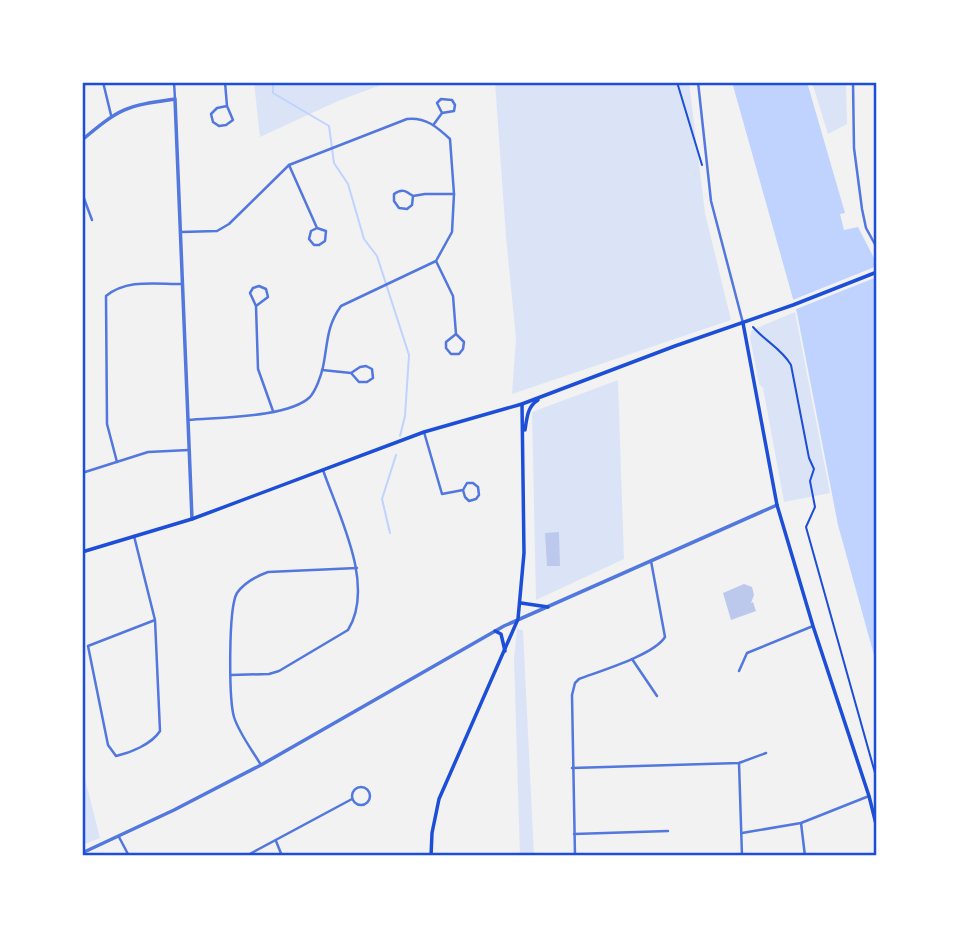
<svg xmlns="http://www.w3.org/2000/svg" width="959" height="938" viewBox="0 0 959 938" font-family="Roboto,sans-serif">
<rect width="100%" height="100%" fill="#f2f2f2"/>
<g fill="#dbe4f7">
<polygon points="254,82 389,82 338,101 260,137"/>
<polygon points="495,82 689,82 705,213 731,320 512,394 516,339 506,237"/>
<polygon points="812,82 846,82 847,124 828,134"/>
<polygon points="795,312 830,493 784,502 763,388 759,384 750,337 752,330"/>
<polygon points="618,380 624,559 536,600 532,412"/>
<polygon points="517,629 523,630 534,856 520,856 514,659"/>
<polygon points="82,767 100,838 82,845"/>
</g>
<polygon fill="#bfd3fe" points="732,82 807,82 845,213 840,214 844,230 858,227 877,264 877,666 838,525 797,313"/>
<polygon fill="#f2f2f2" points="877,266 877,277 794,310 790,301"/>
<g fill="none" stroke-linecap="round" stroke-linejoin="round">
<g stroke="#bfd3fe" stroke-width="2">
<polyline points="273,82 273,93 329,126 334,163 348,184 364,239 377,256 409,355 405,416 400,436"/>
<polyline points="390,533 382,499 396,455"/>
</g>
</g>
<g fill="#bdc9ec">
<polygon points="559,532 560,566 547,566 545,533"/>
<polygon points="744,584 752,587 754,595 751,603 753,602 756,611 731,620 723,593"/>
</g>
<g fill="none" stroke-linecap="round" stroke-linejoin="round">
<g stroke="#1d4ed8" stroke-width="2">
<polyline points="677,82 702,165"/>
<path d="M753 327C765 341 782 349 791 365L809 458 814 469 810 481 815 507 806 527 877 780"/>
</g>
<g stroke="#5277de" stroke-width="2.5">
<polyline points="103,82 111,115"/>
<polyline points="174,82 175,99"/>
<polyline points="225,82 227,106 233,120 226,125 219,126 213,122 211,114 217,108 227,106"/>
<polyline points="698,82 711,201 743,323"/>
<polyline points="853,82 854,148 862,209 866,228 877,248"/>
<polyline points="434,124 442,113 454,111 455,105 452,100 441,99 437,103 442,113"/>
<polyline points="289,165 317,228 311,231 309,239 314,245 319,245 325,241 326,231 317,228"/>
<polyline points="82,193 92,220"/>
<path d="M413 196 412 205 407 209 399 208 394 201V194C402 188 406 191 413 196L425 194H454"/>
<path d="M181 232 217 231 229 224 289 165 407 119C426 117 437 127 450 139L454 194 452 232 436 261 341 306C326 327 328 343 323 367 321 376 316 390 310 397 288 418 218 417 188 420"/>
<polyline points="436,261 453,296 456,334 446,342 446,348 451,354 459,354 463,349 464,342 456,334"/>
<polyline points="256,306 268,297 266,289 259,286 253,288 250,293 256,306 258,369 273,411"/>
<polyline points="322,370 351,373 359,382 367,382 373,378 372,369 366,366 360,367 351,373"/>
<polyline points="424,432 442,494 463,490 465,497 469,501 476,499 479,495 478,487 473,483 467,483 463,490"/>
<path d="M117 462 107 424 106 296C127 279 155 284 181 284"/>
<polyline points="82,473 148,452 189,450"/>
<path d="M134 536 155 620 160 731C152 744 130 753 116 756L108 745 88 646 155 620"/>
<polyline points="632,659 657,696"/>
<polyline points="739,671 747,653 813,626"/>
<path d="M231 675 269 674 279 671 348 630C376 585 338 514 323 470"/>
<polyline points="739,763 742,856"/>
<path d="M261 765C252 750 239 733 234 717 229 700 228 608 237 593 244 583 257 576 268 572L357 568"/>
<polyline points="572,768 739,763 766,753"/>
<circle cx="361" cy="796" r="9"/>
<polyline points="801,823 805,856"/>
<polyline points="742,833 801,823 869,796"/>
<polyline points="574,834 668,831"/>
<polyline points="119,837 129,856"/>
<polyline points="276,841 282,856"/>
<polyline points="246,856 352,799"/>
<path d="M575 856 572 695 575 683 579 679C600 671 654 655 665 637L651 561"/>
</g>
<g stroke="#5277de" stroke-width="3.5">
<path d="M82 140C120 108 125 106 175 99L192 519"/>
<polyline points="82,853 174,810 261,765 504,626 777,505"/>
</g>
<g stroke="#1d4ed8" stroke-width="3.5">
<polyline points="743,323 777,505 813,626 869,796 877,828"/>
<path d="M525 430C527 418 527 407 538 400"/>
<polyline points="82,552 192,519 424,432 522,404 675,346 793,305 877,272"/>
<polyline points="521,603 548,607"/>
<polyline points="495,631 501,634 505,651"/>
<polyline points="431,856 432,833 439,799 518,619 524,553 522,404"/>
</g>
</g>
<rect width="959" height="938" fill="none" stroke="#ffffff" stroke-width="168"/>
<rect x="84" y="84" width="791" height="770" fill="none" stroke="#1d4ed8" stroke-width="2.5"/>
</svg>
